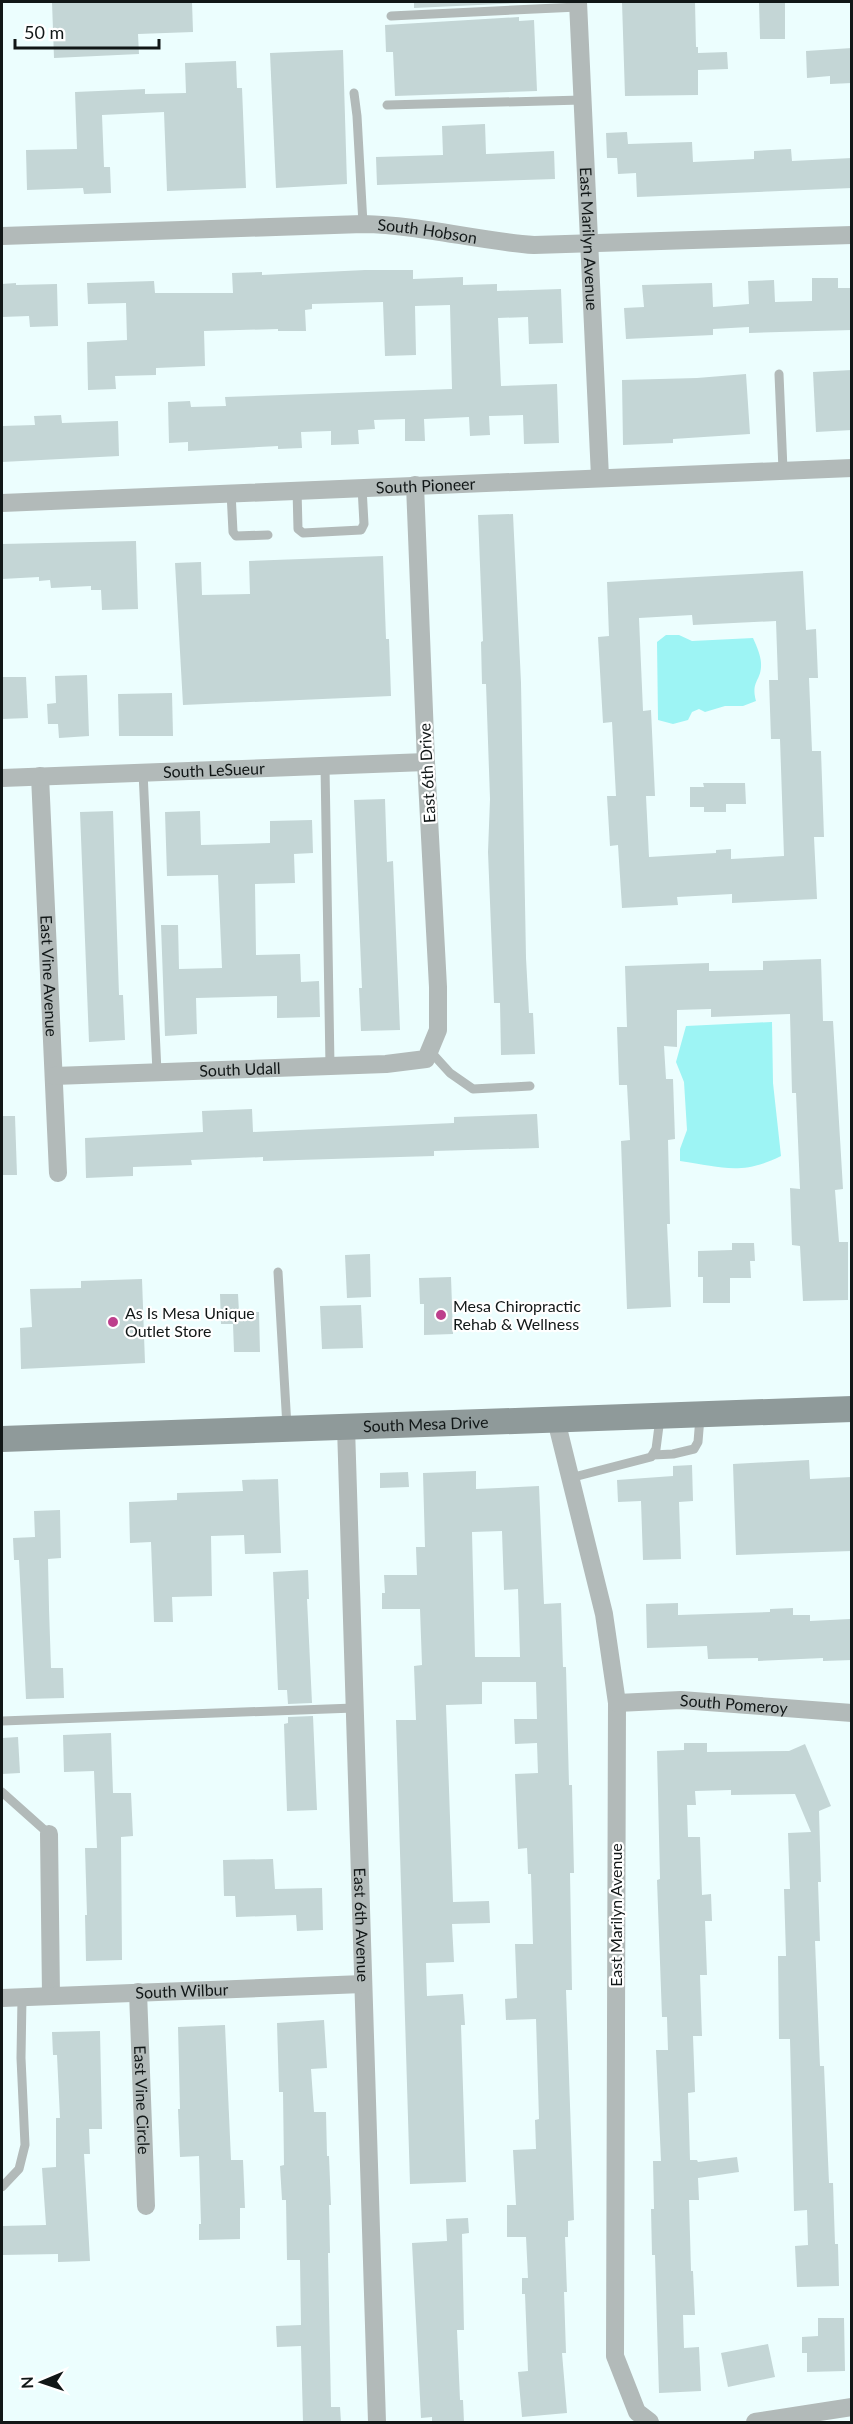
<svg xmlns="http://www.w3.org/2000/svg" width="853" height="2424" viewBox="0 0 853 2424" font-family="Lato,sans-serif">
<rect width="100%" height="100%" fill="#ecfefe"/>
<g fill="#9df4f4">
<path d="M666 635H679L692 641 753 638C757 647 762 658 761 667 760 682 751 681 756 701L743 706H725L705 712 699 709 692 712 688 720 673 724 658 720 657 642Z"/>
<path d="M772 1022 773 1083 781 1156C741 1176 722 1167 680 1161V1149L687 1130 684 1082 676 1062 686 1026Z"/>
</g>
<g fill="#c4d6d6" fill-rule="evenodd">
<polygon points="52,2 192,2 193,32 138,34 139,54 54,58"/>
<polygon points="414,2 519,2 519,3 414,8"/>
<polygon points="622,2 695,2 696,47 698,47 698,53 727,52 728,69 698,70 698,95 625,96"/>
<polygon points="759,2 785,2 785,39 760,39"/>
<polygon points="519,17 519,21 534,20 537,91 395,96 393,52 386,52 385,25"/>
<polygon points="852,48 852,83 830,84 830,76 807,78 806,51"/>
<polygon points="343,50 347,184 276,188 270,53"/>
<polygon points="236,61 237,88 242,88 246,188 167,191 164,112 102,115 104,167 110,167 111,193 84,194 83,188 27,190 26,150 77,149 75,92 145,89 145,94 186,93 185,63"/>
<polygon points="485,124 486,154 554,151 555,179 377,185 376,157 443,155 442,126"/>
<polygon points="627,132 628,144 692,142 693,162 754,159 754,151 791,149 792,161 852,158 852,188 637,197 636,173 618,174 617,158 607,158 606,133"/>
<polygon points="365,270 413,270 413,279 463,277 463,285 497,284 497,291 561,289 563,343 529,344 528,317 498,318 501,386 557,384 559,443 524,444 523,415 489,416 490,435 470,436 469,417 424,419 425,441 405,441 405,419 374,420 375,429 358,430 359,444 331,445 331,431 301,432 302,448 278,449 278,446 188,451 188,442 169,443 168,402 190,401 191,407 226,406 225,397 452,389 450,305 415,306 416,355 385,356 383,302 312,304 312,309 305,310 306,331 278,331 278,329 204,331 205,366 156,368 156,375 115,376 116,389 88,390 87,342 127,340 126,303 88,304 87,283 154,281 155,293 233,293 232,273 262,272 262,275"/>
<polygon points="812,278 838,278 838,288 852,288 852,330 749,333 749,327 713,329 713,335 626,339 624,308 644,307 642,285 712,283 713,307 749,304 748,281 774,280 775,302 812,301"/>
<polygon points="16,283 16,285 57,284 58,326 30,327 29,316 2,317 2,284"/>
<polygon points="852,370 852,430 816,432 813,372"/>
<polygon points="746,374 750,434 673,439 673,443 623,445 622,380 697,378"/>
<polygon points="61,415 62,423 118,421 119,456 2,462 2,426 35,425 34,416"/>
<polygon points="513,514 521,683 526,958 529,1013 533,1013 535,1054 501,1055 500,1003 494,1003 488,852 490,799 486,684 482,684 481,642 483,641 478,515"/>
<polygon points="136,541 138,609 102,610 101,590 91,590 91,586 51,588 50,580 39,581 39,577 2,579 2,544"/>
<polygon points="383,556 386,639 389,639 391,696 183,705 175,563 201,562 202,595 250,594 249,561"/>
<path d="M803 571 806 630 816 629 818 678H809L812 751H821L824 837H814L817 899 732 903V894L677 897 678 905 622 908 618 845 610 846 607 796H616L612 722 603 723 598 637 609 636 607 582ZM692 615 693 625 776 621 778 680H769L771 739H780L784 856 731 859V849L716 850V853L649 857 646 796H655L651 710 643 711 639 618Z"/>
<polygon points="87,675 89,736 59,738 58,724 48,724 47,704 56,703 55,676"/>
<polygon points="2,677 26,677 28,718 2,719"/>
<polygon points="172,693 173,736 119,736 118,694"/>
<polygon points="703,783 745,783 746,804 726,804 726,812 704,812 704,807 690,807 690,787 704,787"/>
<polygon points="385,799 387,862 393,861 400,1030 361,1031 359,988 362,988 354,800"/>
<polygon points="113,811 119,995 123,995 125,1040 89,1042 80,812"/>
<polygon points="200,811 201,845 270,843 270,821 312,820 313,853 294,854 295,883 255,884 256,955 300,954 301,982 319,981 320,1017 277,1018 277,996 196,998 197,1034 165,1036 161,925 178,925 179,969 222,968 218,875 167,876 165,812"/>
<polygon points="821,959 823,1021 833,1021 843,1189 835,1190 839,1242 848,1242 848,1300 803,1301 800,1246 792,1245 790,1188 800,1189 796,1093 792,1093 790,1014 711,1017 711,1009 677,1010 677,1047 664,1046 666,1079 673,1079 675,1139 668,1140 670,1224 667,1224 671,1307 627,1309 621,1141 630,1140 627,1085 619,1085 617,1027 627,1027 625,966 709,963 709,971 763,970 763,961"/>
<polygon points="252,1109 253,1132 454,1123 454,1117 537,1114 539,1148 434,1151 434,1156 263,1161 263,1157 191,1160 192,1165 133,1167 133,1176 86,1178 85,1138 203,1132 202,1111"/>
<polygon points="2,1116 15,1116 17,1175 2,1175"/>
<polygon points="732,1243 754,1243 755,1261 750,1261 751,1278 730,1278 730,1303 703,1303 703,1277 698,1277 698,1251 732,1250"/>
<polygon points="370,1254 371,1297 347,1298 345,1255"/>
<polygon points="451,1277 453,1334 424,1335 424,1304 420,1304 419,1278"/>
<polygon points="142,1279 145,1363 21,1369 20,1328 32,1327 30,1289 81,1288 81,1281"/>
<polygon points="220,1294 238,1294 239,1312 259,1312 260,1352 234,1352 233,1324 221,1324"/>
<polygon points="361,1305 363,1348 322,1349 320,1306"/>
<polygon points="809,1460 810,1479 852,1477 852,1551 736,1555 733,1464"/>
<polygon points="692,1465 693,1501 679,1502 681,1559 643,1560 641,1501 618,1502 617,1480 673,1476 673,1466"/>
<path d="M476 1471V1489L539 1486 544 1604 561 1603 563 1667H566L569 1785H572L574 1873H570L572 1990H566L574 2220 568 2221V2237H565L567 2292H564L566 2353H562L567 2413 522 2417 518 2372 528 2371 525 2294H522V2278H528L526 2237H507V2205H516L513 2150 536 2149 535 2120 539 2119 536 2019 506 2020 505 1999 517 1998 515 1944H533L531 1874H528L527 1848 518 1849 515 1774 538 1773 537 1743 515 1744 514 1719H537L536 1682H482V1704L446 1705 453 1902 489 1901 490 1923 452 1924 454 1962 426 1963 427 1996 463 1994 465 2025H461L466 2182 410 2184 396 1720H416L414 1666 422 1665 420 1609H382V1593H385L384 1575H417L416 1547H425L423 1473ZM502 1531 504 1590 518 1589 520 1657H475L472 1532Z"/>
<polygon points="408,1472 409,1487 380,1488 380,1473"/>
<polygon points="278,1479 281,1553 245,1554 244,1535 211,1536 212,1596 172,1597 173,1622 154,1622 151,1542 130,1543 129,1502 177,1500 177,1493 243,1491 242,1480"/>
<polygon points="60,1510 61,1558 48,1559 49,1609 51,1668 63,1668 64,1698 26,1699 19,1560 14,1560 13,1538 35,1537 34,1511"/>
<polygon points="308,1570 309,1599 307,1599 312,1703 288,1704 287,1690 278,1690 273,1572"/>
<polygon points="678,1603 678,1615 770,1612 770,1609 793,1608 793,1615 810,1615 810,1621 850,1619 852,1660 823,1661 823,1658 758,1661 758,1658 708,1659 707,1646 647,1648 646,1604"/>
<polygon points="313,1716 317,1810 287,1811 284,1724 288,1723 288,1717"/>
<polygon points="111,1733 113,1793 131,1793 133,1836 121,1837 122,1960 86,1961 85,1915 87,1915 85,1848 97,1848 94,1771 64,1772 63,1735"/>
<polygon points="18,1737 20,1773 2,1774 2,1738"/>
<polygon points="684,1743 707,1743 707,1752 789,1751 805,1744 831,1806 819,1811 821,1882 818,1882 820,1941 815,1941 820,2066 824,2066 829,2183 833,2183 835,2244 838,2244 839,2286 797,2287 795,2246 808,2245 807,2210 794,2211 790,2039 779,2039 778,1956 786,1956 784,1889 790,1889 788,1833 811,1832 795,1794 731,1795 731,1790 695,1791 696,1805 687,1805 688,1837 700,1837 702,1895 711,1894 712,1921 705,1921 707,1975 700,1975 702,2036 693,2036 695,2092 688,2093 690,2160 697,2160 698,2162 737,2157 739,2172 698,2178 699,2200 689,2200 691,2271 693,2271 695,2315 683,2315 684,2348 699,2347 701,2391 659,2393 655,2255 652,2255 651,2209 654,2209 653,2161 661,2161 656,2050 668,2050 667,2017 662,2017 657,1880 660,1879 657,1751 684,1750"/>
<polygon points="273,1859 275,1889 322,1888 323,1930 297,1931 296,1915 236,1917 235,1896 224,1896 223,1860"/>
<polygon points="324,2020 327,2068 311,2069 314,2112 326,2112 327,2156 329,2156 331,2205 329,2205 330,2253 328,2253 331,2407 340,2407 341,2422 303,2422 301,2346 277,2347 276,2326 301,2325 300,2260 287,2260 286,2200 282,2200 280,2166 284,2165 283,2092 279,2092 277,2023"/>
<polygon points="225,2025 231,2160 243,2160 245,2208 240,2208 240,2239 199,2240 199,2224 201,2224 199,2156 180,2157 178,2109 180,2109 178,2027"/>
<polygon points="100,2031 102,2129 89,2129 90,2154 84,2154 90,2261 58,2262 58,2254 2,2255 2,2226 46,2225 42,2168 56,2167 56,2118 60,2118 57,2055 53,2055 52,2032"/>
<polygon points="468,2218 469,2233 462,2234 464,2330 457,2330 460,2400 463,2400 464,2422 432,2422 432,2417 421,2418 412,2243 447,2241 446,2219"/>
<polygon points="818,2318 844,2318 845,2371 807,2372 807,2353 802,2353 802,2337 818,2336"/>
<polygon points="768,2344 775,2377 728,2387 721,2353"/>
</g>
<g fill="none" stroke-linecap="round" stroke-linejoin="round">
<g stroke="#b2bab9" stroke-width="9">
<polyline points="391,16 578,7"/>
<polyline points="354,93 357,116 363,224"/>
<polyline points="387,105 582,100"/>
<polyline points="779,374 783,470"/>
<polyline points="297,489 298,529 303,533 361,530 364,524 362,487"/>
<polyline points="231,492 233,532 236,536 268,535"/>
<polyline points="325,766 330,1066"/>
<polyline points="143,772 157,1072"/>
<polyline points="430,1051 450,1073 473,1089 530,1086"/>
<polyline points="278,1272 287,1427"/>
<polyline points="653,1455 673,1454 694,1449 698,1442 700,1417"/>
<polyline points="570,1478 651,1457 656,1449 660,1418"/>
<polyline points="2,1721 354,1708"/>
<polyline points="2,1792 49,1834"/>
<polyline points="2,2187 19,2169 25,2145 21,2058 22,1997"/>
</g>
<g stroke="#b2bab9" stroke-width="18">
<path id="s1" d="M578 2 600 477"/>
<path id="s2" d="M2 236 363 224C421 225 477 241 534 245L852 235"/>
<path id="s3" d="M2 503 852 468"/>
<path id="s4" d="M40 776 58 1173"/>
<path id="s5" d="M2 778 426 762"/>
<path id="s6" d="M54 1076 386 1064 426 1059 438 1030V987L426 762 415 485"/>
<polyline points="556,1420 604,1614 617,1703 615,2356 637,2412 650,2422"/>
<path id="s7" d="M346 1427 377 2422"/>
<path id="s8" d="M617 1703 681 1700 852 1713"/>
<polyline points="49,1834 51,1996"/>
<path id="s9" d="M138 1992 146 2206"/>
<path id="s10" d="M2 1998 363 1984"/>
<polyline points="755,2422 852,2407"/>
</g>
<path stroke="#8f9a9a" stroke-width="26" id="s11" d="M2 1439 852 1409"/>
</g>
<g fill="#bd3f8c" stroke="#fff" stroke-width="2">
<circle cx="441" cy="1315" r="6"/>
<circle cx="113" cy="1322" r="6"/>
</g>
<g text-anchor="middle" stroke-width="4.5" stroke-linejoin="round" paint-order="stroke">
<g font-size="16" fill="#111717" stroke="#fff">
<text dy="6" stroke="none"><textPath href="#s2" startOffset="426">South Hobson</textPath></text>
<text dy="6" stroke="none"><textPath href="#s1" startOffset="237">East Marilyn Avenue</textPath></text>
<text dy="6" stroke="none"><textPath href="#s3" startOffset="424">South Pioneer</textPath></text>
<text dy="6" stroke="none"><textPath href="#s5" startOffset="212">South LeSueur</textPath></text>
<text transform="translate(427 773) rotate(-93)" y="6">East 6th Drive</text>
<text dy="6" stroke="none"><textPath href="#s4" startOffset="200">East Vine Avenue</textPath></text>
<text dy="6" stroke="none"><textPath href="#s6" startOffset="186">South Udall</textPath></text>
<text dy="6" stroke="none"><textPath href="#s11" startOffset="424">South Mesa Drive</textPath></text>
<text dy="6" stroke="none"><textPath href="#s8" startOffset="117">South Pomeroy</textPath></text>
<text transform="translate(616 1915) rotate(-90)" y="6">East Marilyn Avenue</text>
<text dy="6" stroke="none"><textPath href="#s7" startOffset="498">East 6th Avenue</textPath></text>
<text dy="6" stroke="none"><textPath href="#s10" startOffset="180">South Wilbur</textPath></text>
<text dy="6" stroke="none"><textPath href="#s9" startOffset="108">East Vine Circle</textPath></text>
</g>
<g font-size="16" fill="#111717" stroke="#fff" text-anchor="start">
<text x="453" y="1312">Mesa Chiropractic<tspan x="453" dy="18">Rehab &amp; Wellness</tspan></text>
<text x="125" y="1319">As Is Mesa Unique<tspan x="125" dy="18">Outlet Store</tspan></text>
</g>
</g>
<rect width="853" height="2424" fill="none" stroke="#111717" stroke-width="6"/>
<g transform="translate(42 2382) rotate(268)" stroke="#ffffff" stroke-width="4.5" paint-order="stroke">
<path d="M0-4.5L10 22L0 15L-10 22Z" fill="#111717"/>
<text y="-9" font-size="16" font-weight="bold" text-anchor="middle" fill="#111717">N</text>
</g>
<path d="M15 39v9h144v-9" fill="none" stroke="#111717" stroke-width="3"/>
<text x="24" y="39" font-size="18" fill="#111717" stroke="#ffffff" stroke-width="4.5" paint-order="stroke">50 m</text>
</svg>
